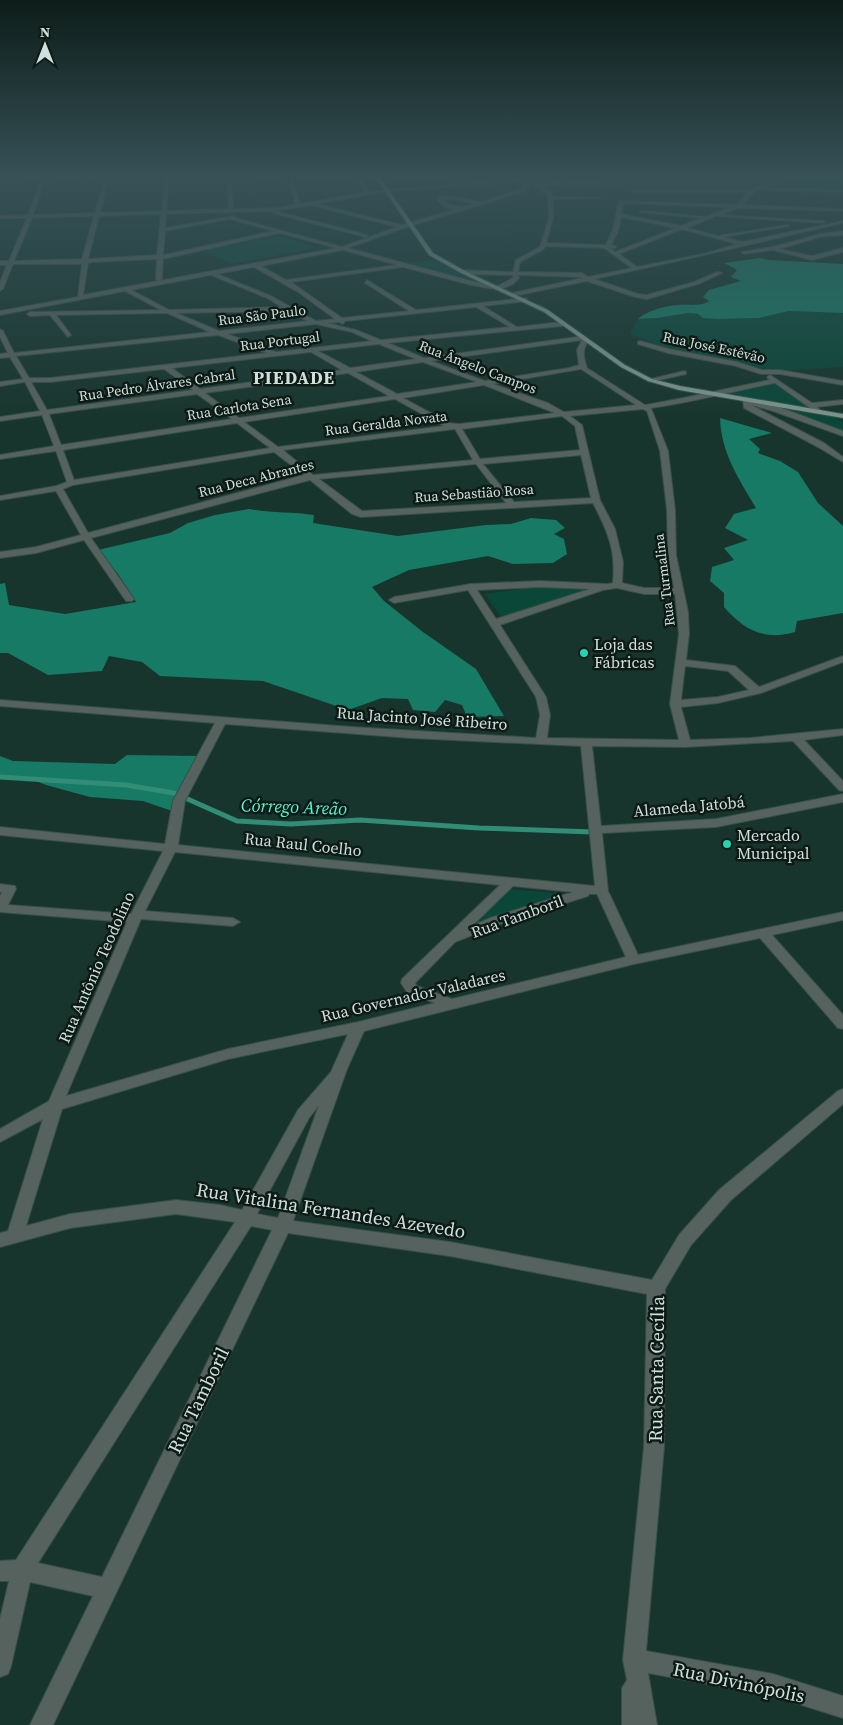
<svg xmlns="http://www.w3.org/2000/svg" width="843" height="1725" viewBox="0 0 843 1725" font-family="'Source Serif 4',serif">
<rect width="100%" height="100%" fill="#18352d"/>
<g fill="#0b4739">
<polygon points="794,178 843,178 843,191 765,188"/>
<polygon points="281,236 316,248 232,264 202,251"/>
<polygon points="435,259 482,282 471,281 407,264"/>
<polygon points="789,311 843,313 843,367 777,371 671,350 630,334 638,319 657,318 688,313 717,319 759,318"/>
<polygon points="774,384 808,406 804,407 725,393"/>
<polygon points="765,405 834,417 843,422 843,432"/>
<polygon points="526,588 594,588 502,618 485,594"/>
<polygon points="510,889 562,894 497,917 468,929"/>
</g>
<g fill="#167a64">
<path d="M760 258 768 260 843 264V313L789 311 759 318 717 319 703 318 698 314 688 313 657 318 638 319C648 310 665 306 678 305 688 304 701 307 709 301L703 297 709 290 741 281 731 277 737 270 724 263Z"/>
<path d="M720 418 772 433 749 439 760 449 758 453 780 461 798 472 818 503 843 526V613L797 621 795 632C764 641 744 630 724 607V593L710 581 712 567 734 560 724 548 748 540 725 528 734 514 756 508C739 479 721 453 720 418Z"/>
<path d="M249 509C270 513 292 512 314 515L313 523 398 536 486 525 511 524 531 518 556 520 565 528 554 534 564 539 567 554 553 563 513 564 488 556 409 570 372 587 384 601 423 632 476 669 504 716 467 717 462 705 445 700 435 712 413 710 408 699 382 698 348 710 263 681 160 676 142 662 109 656 102 671 48 675 8 653H0V584L5 583 9 605 65 614 136 602 118 574 98 550 170 533 188 523 215 515Z"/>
<polygon points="127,755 199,756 172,811 143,801 90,797 46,785 23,776 0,779 0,756 13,761 115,764"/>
</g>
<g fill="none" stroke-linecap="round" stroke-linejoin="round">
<polyline stroke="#318d76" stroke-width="5" points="0,777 126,785 174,793 237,821 291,824 360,820 479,828 593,832"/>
<defs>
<g id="minor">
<path d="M99 178 45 180 33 215 95 213 105 178H109L100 213 162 211 165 178H169L166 211 229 209 227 178H231L233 209 277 208 295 204 288 178H292L300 204 366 192 356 178H360L370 192 522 178 538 183 780 178 782 180 763 188 843 190V192L764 190 762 188 754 192 742 205 843 209V211L738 208 720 215 825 221 823 223 716 216 687 228 718 236 787 225 789 226 723 237 742 242 843 221V223C760 242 677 262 594 279L638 294 647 295 694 282 717 272 722 273 698 284 647 299 635 297 587 281 514 296 512 293 583 278 581 277 518 275 519 278 513 284 499 290 471 285 403 267 291 282 342 318 409 311 365 283 367 280 416 310 526 298 528 301 483 306 517 327 562 322 565 324 562 326 388 343 424 358 584 336 589 340C582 349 583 357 587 368L645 405C687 398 728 388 770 380L767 377 770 375 812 403 843 400V404L817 407 821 411 817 413 775 383C733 391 693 402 651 408L668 451 675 510 676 555 688 612 689 634 686 660 735 666 759 687 843 656V662L761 693 718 703 681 707 690 740 750 738 843 729V735L804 740 843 781V791L839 790 793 741 685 747 592 746 601 826 716 819 843 794V802L716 827 602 833 608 891 638 955 843 912V920L772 935 843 1015V1029L838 1028 760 938 634 964 364 1031 347 1069 293 1221 450 1242 652 1280 679 1235 719 1190 838 1091 843 1089V1104L731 1200 691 1245 665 1289 664 1447 646 1651 773 1674 843 1696V1718L773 1696 648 1673 657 1725H622V1688L627 1680 623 1660 644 1447 647 1294 450 1256 288 1233 53 1725H30L93 1596 30 1582 11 1666 8 1674 0 1677V1619L9 1581H0V1561L16 1560 235 1222 176 1214 70 1228 0 1247V1233L8 1231 43 1119 0 1142V1129L49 1101 127 922 0 912V896L2 892H0V884L15 886 16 889 8 905 131 914 163 851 0 835V827L165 844 173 801 215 723 0 706V700L352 727 536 738 540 715 536 697 468 590 394 603 389 600 394 597 471 584 540 581 607 584 613 583C616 550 608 532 593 503L361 517 352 514 310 480 91 538 134 599 132 601H126L84 540 36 553 0 558V552L36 547 81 535 56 491 0 500V496L56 486 67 482 56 451 0 459V455L54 446 42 415 0 421V417L40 411 25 382 0 386V382L23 379 10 357 0 358V354L8 353 0 337V329L3 331 14 353 210 332 167 313 56 315 71 335 68 337 50 315 30 316 27 314 30 312 161 310 125 291 0 315V311L78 297 82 264H13L3 289 0 291V282L7 265H0V261H9L27 218H0V216L28 215 41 180 0 181V179ZM773 180 751 190H631L633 192H748L737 205 619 201 613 229 606 245 546 243 553 218V199L602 198 552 197V193L541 185ZM527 181 519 190 480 202 455 197H439L437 200 445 207 456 209 402 225 317 204 387 191ZM531 183 548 194 549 218 540 247 516 260 513 272 463 270 460 272 463 274 513 275V278L498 286 471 281 348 248 404 228 523 192ZM455 199 475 204C462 208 453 208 442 200ZM623 203 730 207 706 217 642 211 640 212 702 218 681 226 621 214ZM311 205 397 227 342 247 236 218 234 216 165 228 166 214 273 211V213L365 237 368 235 275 211ZM161 214 157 255 88 259 99 216ZM94 216 82 259 14 261 32 218ZM621 217 676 228 615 252 611 248H616V246L611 245 619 229ZM229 219 274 231 163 255 165 231ZM682 229 737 244 703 254 637 267 619 254ZM280 233 336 248 83 295 88 263 92 262 157 259 156 279 159 281 162 279 163 259ZM545 246 604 248 632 268 588 277 582 273 518 272 520 262 544 249ZM343 250 397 265 286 280 261 266ZM254 267 298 292 335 319 316 321 271 296 217 274ZM211 275 267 298 282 307 169 310 131 290ZM476 307 510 327 381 340 356 330 327 323 339 322 343 324 345 321ZM288 311 308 321 219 331 176 313ZM316 324 352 332 372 341 276 352 227 334ZM218 335 267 353 50 378H29L16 356ZM582 340 577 350 579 365 569 368 485 381 431 361ZM379 344 416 359 350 368 318 351ZM311 352 342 370 200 389 172 368ZM423 362 477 382 397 394 356 372ZM164 369 193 390 47 410 31 382H50ZM581 369 636 405 564 412 548 403 493 384ZM348 373 389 396 239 418 205 393ZM484 385 555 413 459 424 449 423 403 398ZM197 394 232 419 61 445 49 414ZM395 399 444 426 278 447 244 422ZM643 409 647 411 660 451 667 510 668 555 674 588H644L622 583 623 562 615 529 600 500 582 425 570 416ZM562 416 575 426 580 450 480 459 462 429ZM237 423 270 448 74 480 63 450ZM455 429 473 460 313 475 283 450ZM274 452 304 475 88 533 63 489 73 485ZM581 455 591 498 514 502 483 464ZM476 464 506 503 362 511 319 479ZM540 587 590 589 496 619 477 590ZM617 588 644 594H675L679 634 670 704 679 740 547 738 550 715 546 697 500 625 603 590ZM685 666 728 671 749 690 718 697 681 700ZM225 724 411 738 581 746 595 886 178 845 185 801ZM175 852 500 885 402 979 401 983 407 992 435 1003 358 1022 228 1049 66 1096 141 919 233 926 240 922 233 918 145 911ZM513 886 573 892 490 918 472 926ZM589 894H597L626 957 452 999 417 986 415 983 455 942 500 924 588 896ZM348 1034 331 1072 298 1110 242 1210 220 1205 176 1200 70 1214 26 1226 62 1109 228 1059ZM319 1105 278 1218 257 1214 309 1118ZM251 1226 272 1230 102 1577 38 1563Z"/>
<polygon points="843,231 843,235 820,237 779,249 812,256 843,248 843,252 812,260 773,250 744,254 741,252 772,247 820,234"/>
<polygon points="640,341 669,349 737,362 762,370 780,370 843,381 843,385 780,374 761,374 736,366 668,353 638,344 638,342"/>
<polygon points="684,371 686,372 686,374 650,382 647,380"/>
<polygon points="747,399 779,407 843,431 843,436 773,411 751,405 824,443 843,457 843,462 818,447 744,408 743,401"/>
</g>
<polygon id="major" points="376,178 380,178 433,253 465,271 548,310 625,365 652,379 680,386 843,414 843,418 679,390 648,381 621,367 544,312 461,273 429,255"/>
</defs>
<use href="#minor" stroke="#355049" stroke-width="2"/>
<use href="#major" stroke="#355049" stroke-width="2"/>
<use href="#minor" fill="#56625e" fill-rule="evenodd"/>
<use href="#major" fill="#7b958c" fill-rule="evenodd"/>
</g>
<linearGradient id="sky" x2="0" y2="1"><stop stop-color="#0d1d19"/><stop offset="0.42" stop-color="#375157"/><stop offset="1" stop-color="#375157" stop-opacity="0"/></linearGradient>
<rect width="843" height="419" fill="url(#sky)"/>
<g fill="#21d5af" stroke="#0d1a16" stroke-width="2">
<circle cx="584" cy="653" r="5"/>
<circle cx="727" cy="844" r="5"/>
</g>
<g text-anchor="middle" stroke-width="5" stroke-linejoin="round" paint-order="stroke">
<g font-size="14" fill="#cfe0da" stroke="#0d1a16">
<text transform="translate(262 315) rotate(-7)" y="5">Rua São Paulo</text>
<text transform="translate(280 341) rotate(-7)" y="5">Rua Portugal</text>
<text transform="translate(714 347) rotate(12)" y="5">Rua José Estêvão</text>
<text transform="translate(478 367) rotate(21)" y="5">Rua Ângelo Campos</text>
<text transform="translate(157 385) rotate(-8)" y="5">Rua Pedro Álvares Cabral</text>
<text transform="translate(239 407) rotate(-9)" y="5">Rua Carlota Sena</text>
<text transform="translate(386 423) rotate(-7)" y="5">Rua Geralda Novata</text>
<text transform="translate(256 478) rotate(-14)" y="5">Rua Deca Abrantes</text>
<text transform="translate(474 493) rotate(-4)" y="5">Rua Sebastião Rosa</text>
<text transform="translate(664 580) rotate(-97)" y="5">Rua Turmalina</text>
</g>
<g font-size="16" fill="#cfe0da" stroke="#0d1a16" text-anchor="start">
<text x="594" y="650">Loja das<tspan x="594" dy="18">Fábricas</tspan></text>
<text x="737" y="841">Mercado<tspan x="737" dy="18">Municipal</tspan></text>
</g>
<g font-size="16" fill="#cfe0da" stroke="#0d1a16">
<text transform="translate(422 718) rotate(4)" y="6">Rua Jacinto José Ribeiro</text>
<text transform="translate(689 806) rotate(-5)" y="6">Alameda Jatobá</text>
<text transform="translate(303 844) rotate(6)" y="6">Rua Raul Coelho</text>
<text transform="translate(517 916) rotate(-20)" y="6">Rua Tamboril</text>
<text transform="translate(96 967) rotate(-66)" y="6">Rua Antônio Teodolino</text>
<text transform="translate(413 995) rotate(-13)" y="6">Rua Governador Valadares</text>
</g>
<g font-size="18" font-weight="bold" letter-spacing="1" fill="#cfe0da" stroke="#0d1a16">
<text x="294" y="384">PIEDADE</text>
</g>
<g font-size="18" font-style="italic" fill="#53f8d0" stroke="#0d1a16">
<text transform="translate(294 807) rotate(2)" y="6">Córrego Areão</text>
</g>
<g font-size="19" fill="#cfe0da" stroke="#0d1a16">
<text transform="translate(331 1210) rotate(9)" y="7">Rua Vitalina Fernandes Azevedo</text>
<text transform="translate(656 1369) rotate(-89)" y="7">Rua Santa Cecília</text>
<text transform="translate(198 1400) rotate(-64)" y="7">Rua Tamboril</text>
<text transform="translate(739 1682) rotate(12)" y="7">Rua Divinópolis</text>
</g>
</g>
<g transform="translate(45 45)" stroke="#0d1a16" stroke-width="4" paint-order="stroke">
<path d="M0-4L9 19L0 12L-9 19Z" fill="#cfe0da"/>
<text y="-8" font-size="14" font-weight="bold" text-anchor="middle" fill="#cfe0da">N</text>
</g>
</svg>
